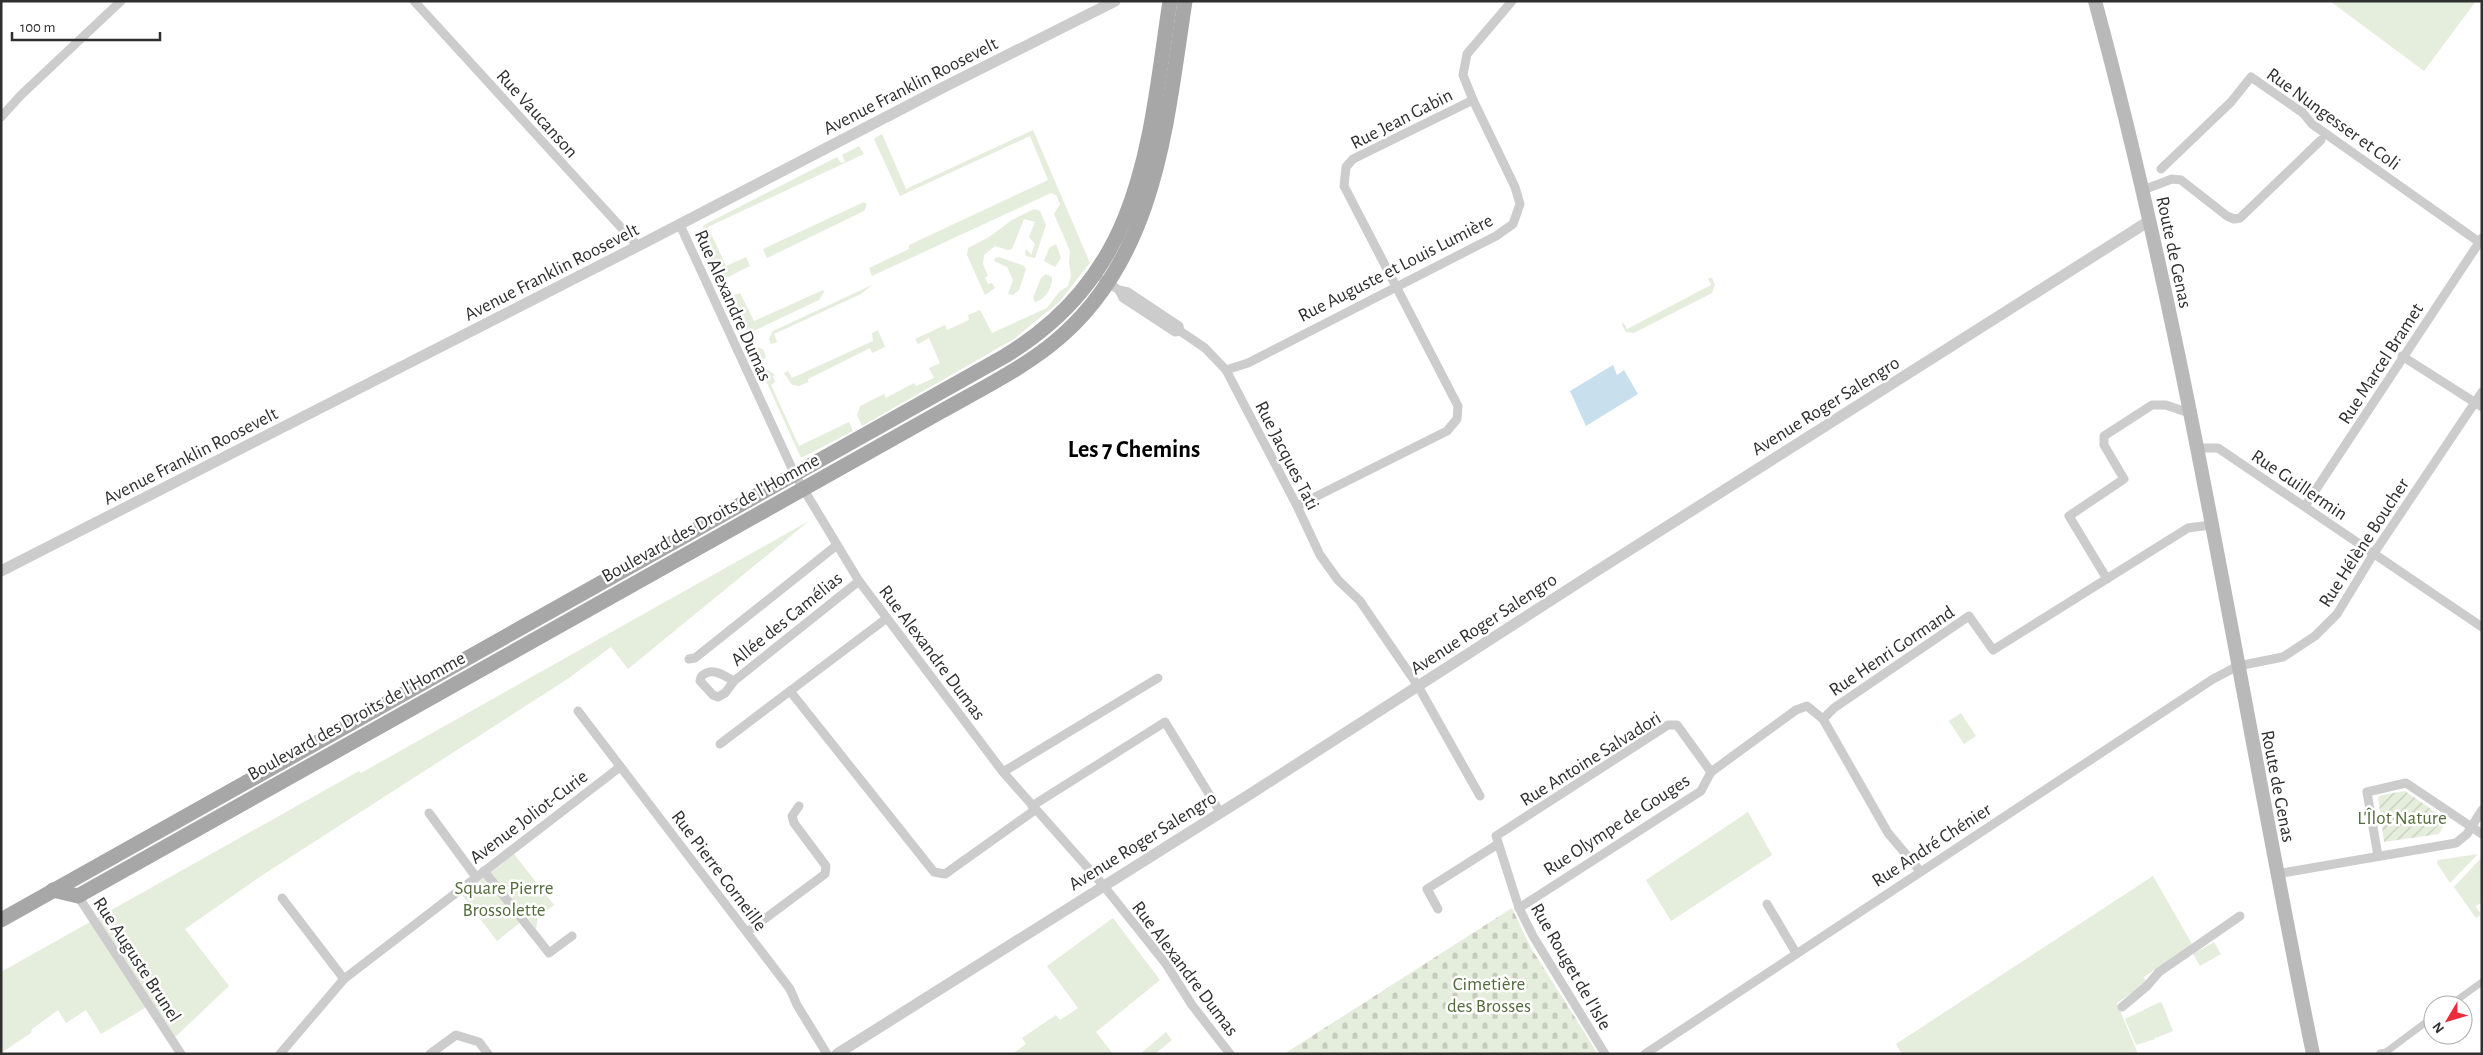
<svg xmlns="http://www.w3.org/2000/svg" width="2483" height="1055" viewBox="0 0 2483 1055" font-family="'Alegreya Sans',sans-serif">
<defs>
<pattern id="cemetery-stones" width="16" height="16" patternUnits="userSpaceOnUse" patternTransform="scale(1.25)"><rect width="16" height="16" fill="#e5eddc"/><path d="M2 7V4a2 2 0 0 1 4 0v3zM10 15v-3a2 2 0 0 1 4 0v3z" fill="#c5ccbd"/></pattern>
<pattern id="garden-furrows" width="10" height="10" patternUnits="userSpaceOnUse" patternTransform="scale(1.25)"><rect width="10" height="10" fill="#e5eddc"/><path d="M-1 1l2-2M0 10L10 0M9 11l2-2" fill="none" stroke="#c5ccbd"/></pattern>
</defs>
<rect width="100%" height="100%" fill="#fff"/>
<g fill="#e5eddc">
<polygon points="2330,1 2476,1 2424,71"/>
<polygon points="1033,130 1090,263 1060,301 1014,339 862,426 857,415 860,406 884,394 886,398 914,383 916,386 934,378 929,368 940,363 929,338 918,344 915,339 945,325 947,330 969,320 968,315 980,310 992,333 1047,308 1059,292 1068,286 1071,276 1069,262 1070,251 1054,214 1060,204 1056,195 1051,193 872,276 869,268 909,249 909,245 1048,180 1030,136 900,196 874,139 882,134 906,189"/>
<polygon points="859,146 864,154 708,227 726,266 746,257 750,266 724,279 731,296 740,293 754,321 823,290 824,292 819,300 747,334 753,346 763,349 766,357 758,363 700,236 704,225 837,157 841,163 845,162 842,155"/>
<polygon points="864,202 867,204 864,211 767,258 763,249"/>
<polygon points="1034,209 1040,211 1046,225 1035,258 1026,256 1025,252 1026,249 1031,255 1035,244 1029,237 1035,222 1024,219 1012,249 1008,250 995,246 984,255 983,264 988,276 985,278 988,284 992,283 995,288 985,295 967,255 968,248 989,237 1012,220"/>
<polygon points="1056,244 1061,258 1055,267 1044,261 1049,248"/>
<polygon points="999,257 1024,266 1026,269 1019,290 1013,295 1008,294 1013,280 1007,267 994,261 995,258"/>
<path d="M1046 274 1052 277C1053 287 1045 300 1035 302L1033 298 1041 278Z"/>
<polygon points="1708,278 1712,278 1715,285 1712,293 1634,333 1626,332 1622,325 1623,322 1627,329 1711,285"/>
<polygon points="872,285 861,294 774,334 777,342 771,344 769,339 773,331"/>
<polygon points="878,330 885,347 872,353 870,348 808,379 808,382 799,386 792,385 784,373 788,371 792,378 873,341 872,333"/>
<polygon points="768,370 775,375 773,376 775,382 771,385 799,446 849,422 853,431 801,458 762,372"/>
<polygon points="809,521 628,669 611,647 569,678 261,876 185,929 229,986 173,1039 150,1005 101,1034 86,1010 66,1023 58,1010 32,1029 31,1033 1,1053 1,972 359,771 361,773"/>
<polygon points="1961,713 1976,736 1964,744 1949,721"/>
<polygon points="1748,812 1772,855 1671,921 1646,880"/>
<polygon points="514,854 554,905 538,917 536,929 527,917 497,941 462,895"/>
<polygon points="2478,854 2450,883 2437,863 2438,860"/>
<polygon points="2482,857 2482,903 2475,906 2481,914 2476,918 2454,887"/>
<polygon points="2153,876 2192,944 2144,977 2147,983 2117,1003 2138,1054 1902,1054 1896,1044"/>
<polygon points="1113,918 1160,980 1096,1032 1113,1054 1012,1054 1026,1044 1022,1038 1056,1015 1060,1020 1078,1008 1047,966"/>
<polygon points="2214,942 2221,954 2200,966 2193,954"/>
<polygon points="2160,1002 2162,1003 2173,1031 2156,1038 2155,1036 2155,1039 2136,1045 2125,1019"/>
<polygon points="1166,1032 1172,1040 1155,1054 1140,1054"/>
</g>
<polygon fill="url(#cemetery-stones)" points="1512,908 1531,948 1598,1054 1284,1054"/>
<polygon fill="url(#garden-furrows)" points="2405,791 2447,820 2439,834 2384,842 2378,798 2382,795"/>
<polygon fill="#c8dfed" points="1613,365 1617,375 1624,370 1638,394 1586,426 1570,391"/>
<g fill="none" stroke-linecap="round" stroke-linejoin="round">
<g stroke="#ccc" stroke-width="7">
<polyline points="2450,1005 2482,982"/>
<polyline points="2380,1053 2386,1052 2433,1017"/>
</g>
<g stroke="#ccc" stroke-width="9">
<polyline points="414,1 638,246"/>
<polyline points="1,117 21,95 121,1"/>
<polyline points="2161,169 2231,102 2251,77 2303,113 2312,124 2479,242"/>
<polyline points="2143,190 2172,179 2181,180 2227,216 2234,219 2240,218 2321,140"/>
<polyline points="680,225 795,475 859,581 1003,772 1103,885 1166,964 1192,1005 1230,1054"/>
<polyline points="1103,280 1119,290 1128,292 1179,326 1180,331"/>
<polyline points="1119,290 1123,298 1175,332 1180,331 1205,348 1226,370 1297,506 1320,555 1338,580 1360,601 1418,686 1480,796"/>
<polyline points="2402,356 2482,407"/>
<polyline points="1226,370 1248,363 1496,236 1513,224 1520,204 1515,187 1473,100 1463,75 1467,54 1512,1"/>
<polyline points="2196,448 2218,448 2482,627"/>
<polyline points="1297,506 1447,431 1457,419 1458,406 1344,186 1346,167 1353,159 1473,100"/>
<polyline points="2305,506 2482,238"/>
<polyline points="2107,579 2069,516 2124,479 2104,445 2104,436 2152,405 2166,405 2189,413"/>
<polyline points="887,618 790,691 934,872 945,874 1035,810"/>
<polyline points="689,659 695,658 837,545"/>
<path d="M734 681C723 675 711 666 701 677L700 681 713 695 718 697 725 693 734 681 859 581"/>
<polyline points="578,711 790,989 797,1005 827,1054"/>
<polyline points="720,744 790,691"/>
<polyline points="1003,772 1158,678"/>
<polyline points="1032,806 1165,722 1220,812"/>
<polyline points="429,813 476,877"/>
<polyline points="2378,856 2367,792 2406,783 2482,834"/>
<polyline points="484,871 549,953 572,936"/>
<polyline points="1920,871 1888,833 1823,719 1834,708 1969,616 1993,650 2188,528 2210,525"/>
<polyline points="2277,874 2456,843 2467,834 2482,810"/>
<polyline points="76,893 181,1054"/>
<polyline points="282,898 344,979"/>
<polyline points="1767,904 1796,953"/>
<polyline points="1519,908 1701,791 1711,772 1796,710 1807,706 1823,719"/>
<polyline points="1438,909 1427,889 1498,844"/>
<polyline points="747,932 825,874 826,866 794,823 792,816 799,806"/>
<polyline points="2122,1007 2147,986 2159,972 2240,916"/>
<polyline points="280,1054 344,979 620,767"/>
<polyline points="430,1054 456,1035 479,1042 488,1054"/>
<polyline points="1605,1054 1533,936 1519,908 1496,836 1668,725 1677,725 1711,772"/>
<polyline points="1645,1054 2213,679 2238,666 2283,657 2315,636 2337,614 2374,553 2482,392"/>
</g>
<g stroke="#ccc" stroke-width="11">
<polyline points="1,571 638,246 940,89 1115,1"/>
<polyline points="837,1054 1255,791 1595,572 2149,221"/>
</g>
<path stroke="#b9b9b9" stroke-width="14" d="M2095 1C2189 347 2241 703 2313 1054"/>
<g stroke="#a7a7a7" stroke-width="15">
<path d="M53 890 78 896 942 411C979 390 1018 371 1052 344 1157 260 1166 125 1185 1"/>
<path d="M1 920 1005 356C1144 271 1148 146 1170 1"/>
</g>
</g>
<g text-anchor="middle" stroke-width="5" stroke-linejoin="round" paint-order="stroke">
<g font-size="19" fill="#2f2f2f" stroke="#fff">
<text transform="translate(910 85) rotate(-27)" y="7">Avenue Franklin Roosevelt</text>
<text transform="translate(538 113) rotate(48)" y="7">Rue Vaucanson</text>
<text transform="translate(1401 118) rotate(-27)" y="7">Rue Jean Gabin</text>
<text transform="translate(2334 118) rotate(36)" y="7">Rue Nungesser et Coli</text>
<text transform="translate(2175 252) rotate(78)" y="7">Route de Genas</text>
<text transform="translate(1395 267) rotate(-27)" y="7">Rue Auguste et Louis Lumière</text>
<text transform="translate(551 271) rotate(-27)" y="7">Avenue Franklin Roosevelt</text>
<text transform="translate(734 305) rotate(66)" y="7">Rue Alexandre Dumas</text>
<text transform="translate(2380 363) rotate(-57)" y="7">Rue Marcel Bramet</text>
<text transform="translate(1825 405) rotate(-32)" y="7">Avenue Roger Salengro</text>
<text transform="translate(190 455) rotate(-27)" y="7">Avenue Franklin Roosevelt</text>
<text transform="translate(1288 455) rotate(63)" y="7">Rue Jacques Tati</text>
<text transform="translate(2300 484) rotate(34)" y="7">Rue Guillermin</text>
<text transform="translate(710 517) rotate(-29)" y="7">Boulevard des Droits de l'Homme</text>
<text transform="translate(2363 542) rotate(-57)" y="7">Rue Hélène Boucher</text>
<text transform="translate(786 618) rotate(-39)" y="7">Allée des Camélias</text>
<text transform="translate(1483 623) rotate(-33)" y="7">Avenue Roger Salengro</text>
<text transform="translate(1891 650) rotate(-34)" y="7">Rue Henri Gormand</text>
<text transform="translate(933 652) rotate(53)" y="7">Rue Alexandre Dumas</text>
<text transform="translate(356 715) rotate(-29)" y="7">Boulevard des Droits de l'Homme</text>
<text transform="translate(1590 758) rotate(-32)" y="7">Rue Antoine Salvadori</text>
<text transform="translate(2279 786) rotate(79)" y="7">Route de Genas</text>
<text transform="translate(528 816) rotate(-37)" y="7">Avenue Joliot-Curie</text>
<text transform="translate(1616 824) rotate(-33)" y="7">Rue Olympe de Gouges</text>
<text transform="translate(1142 840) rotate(-32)" y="7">Avenue Roger Salengro</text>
<text transform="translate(1931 844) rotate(-33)" y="7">Rue André Chénier</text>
<text transform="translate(720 870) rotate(53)" y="7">Rue Pierre Corneille</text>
<text transform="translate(138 959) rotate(57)" y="7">Rue Auguste Brunel</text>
<text transform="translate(1572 966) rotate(60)" y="7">Rue Rouget de l'Isle</text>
<text transform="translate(1186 968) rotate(53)" y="7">Rue Alexandre Dumas</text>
</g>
<g font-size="19" fill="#526c3b" stroke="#fff">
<text x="2402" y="824">L'Îlot Nature</text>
<text x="504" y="894">Square Pierre<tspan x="504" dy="22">Brossolette</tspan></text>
<text x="1489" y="990">Cimetière<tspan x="1489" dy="22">des Brosses</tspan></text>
</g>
<g font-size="24" font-weight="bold" fill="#000" stroke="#fff">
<text x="1134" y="457">Les 7 Chemins</text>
</g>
</g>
<rect width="2483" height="1055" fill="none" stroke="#2f2f2f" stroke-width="5"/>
<g transform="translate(2448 1020) rotate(232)"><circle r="24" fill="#ffffff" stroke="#acacac"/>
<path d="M0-4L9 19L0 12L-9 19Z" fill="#ea2c3b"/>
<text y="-8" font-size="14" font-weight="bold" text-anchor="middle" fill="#2f2f2f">N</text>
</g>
<path d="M12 32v8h148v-8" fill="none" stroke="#2f2f2f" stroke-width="2.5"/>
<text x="20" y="32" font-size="15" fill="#2f2f2f" stroke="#ffffff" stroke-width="4" paint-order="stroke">100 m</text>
</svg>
